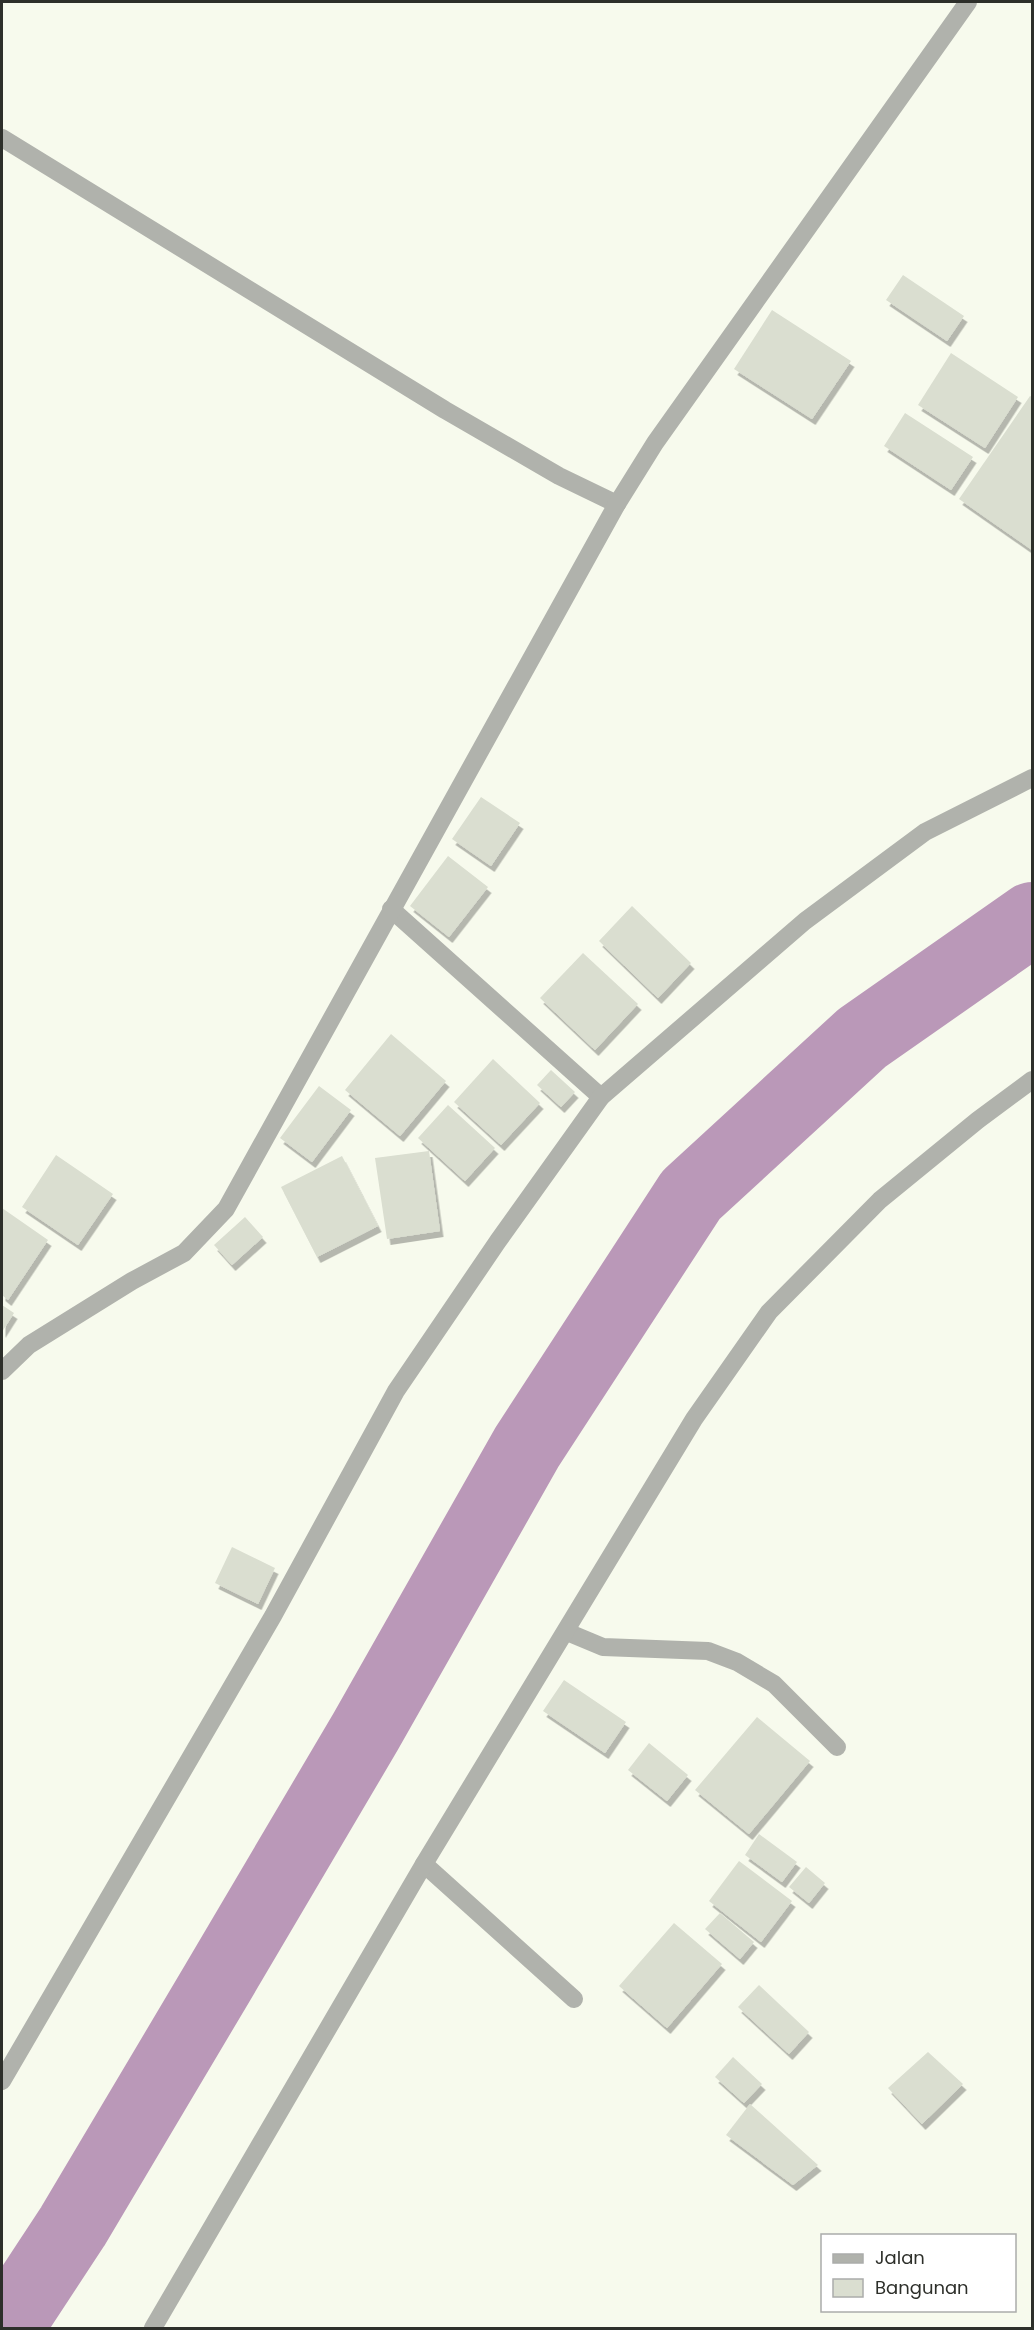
<svg xmlns="http://www.w3.org/2000/svg" width="1034" height="2330" viewBox="0 0 1034 2330" font-family="Poppins,sans-serif">
<defs>
<filter id="shadow"><feDropShadow dx="3.5" dy="6" stdDeviation="0" flood-color="#0004"/></filter>
</defs>
<rect width="100%" height="100%" fill="#f7faed"/>
<g fill="none" stroke-linecap="round" stroke-linejoin="round">
<polyline stroke="#ba98b8" stroke-width="74" points="6,2328 73,2226 218,1982 366,1731 527,1447 691,1195 862,1038 1032,919"/>
</g>
<g fill="#daded0" filter="url(#shadow)">
<polygon points="903,275 964,316 947,341 886,300"/>
<polygon points="772,310 851,361 812,419 734,369"/>
<polygon points="951,353 1018,397 985,448 918,405"/>
<polygon points="1030,396 1032,397 1032,550 959,499"/>
<polygon points="905,413 973,457 951,490 884,446"/>
<polygon points="481,797 520,823 491,866 452,839"/>
<polygon points="448,856 488,887 449,937 410,906"/>
<polygon points="632,906 691,963 658,998 599,941"/>
<polygon points="583,953 638,1004 595,1050 540,998"/>
<polygon points="391,1034 446,1081 400,1136 345,1090"/>
<polygon points="493,1059 540,1103 501,1145 454,1102"/>
<polygon points="551,1070 575,1092 561,1107 537,1085"/>
<polygon points="319,1086 351,1110 312,1162 280,1138"/>
<polygon points="448,1105 495,1148 465,1181 418,1138"/>
<polygon points="429,1151 440,1231 387,1239 375,1158"/>
<polygon points="56,1155 113,1194 78,1245 22,1207"/>
<polygon points="342,1156 378,1226 317,1257 281,1187"/>
<polygon points="2,1208 48,1240 8,1300 2,1295"/>
<polygon points="245,1217 263,1237 232,1265 214,1245"/>
<polygon points="2,1305 14,1313 2,1332"/>
<polygon points="232,1547 275,1568 258,1604 215,1583"/>
<polygon points="564,1680 626,1722 605,1753 543,1711"/>
<polygon points="757,1717 810,1761 749,1834 695,1790"/>
<polygon points="649,1743 688,1775 667,1801 628,1770"/>
<polygon points="759,1834 797,1862 782,1882 745,1855"/>
<polygon points="739,1861 792,1901 761,1942 709,1901"/>
<polygon points="806,1867 825,1883 809,1903 789,1887"/>
<polygon points="720,1913 754,1942 740,1959 705,1929"/>
<polygon points="674,1923 722,1964 667,2028 619,1986"/>
<polygon points="759,1985 809,2032 789,2054 738,2007"/>
<polygon points="928,2052 963,2084 922,2124 888,2088"/>
<polygon points="733,2057 762,2084 744,2103 715,2077"/>
<polygon points="750,2104 818,2165 793,2185 726,2135"/>
</g>
<g fill="none" stroke-linecap="round" stroke-linejoin="round">
<g stroke="#b0b2ac" stroke-width="18">
<polyline points="567,1632 603,1647 708,1651 737,1662 774,1684 837,1747"/>
<polyline points="424,1864 574,1999"/>
</g>
<g stroke="#b0b2ac" stroke-width="18">
<polyline points="2,138 445,410 559,476 617,504"/>
<polyline points="391,909 601,1097"/>
<polyline points="2,1371 29,1345 132,1281 184,1253 226,1209 617,504 655,443 968,2"/>
</g>
<g stroke="#b0b2ac" stroke-width="18">
<polyline points="2,2081 273,1616 396,1391 498,1241 601,1097 805,921 925,832 1032,778"/>
<polyline points="153,2328 424,1864 694,1419 769,1312 880,1200 978,1120 1032,1080"/>
</g>
</g>
<rect width="1034" height="2330" fill="none" stroke="#2d2f2a" stroke-width="6"/>
<rect x="821" y="2234" width="195" height="78" fill="#ffffff" stroke="#abacaa" stroke-width="1.5"/>
<rect x="833" y="2254" width="30" height="9" fill="#b0b2ac" stroke="#abacaa" stroke-width="1.5"/>
<text x="875" y="2264" font-size="18" fill="#2d2f2a">Jalan</text>
<rect x="833" y="2279" width="30" height="18" fill="#daded0" stroke="#abacaa" stroke-width="1.5"/>
<text x="875" y="2294" font-size="18" fill="#2d2f2a">Bangunan</text>
</svg>
